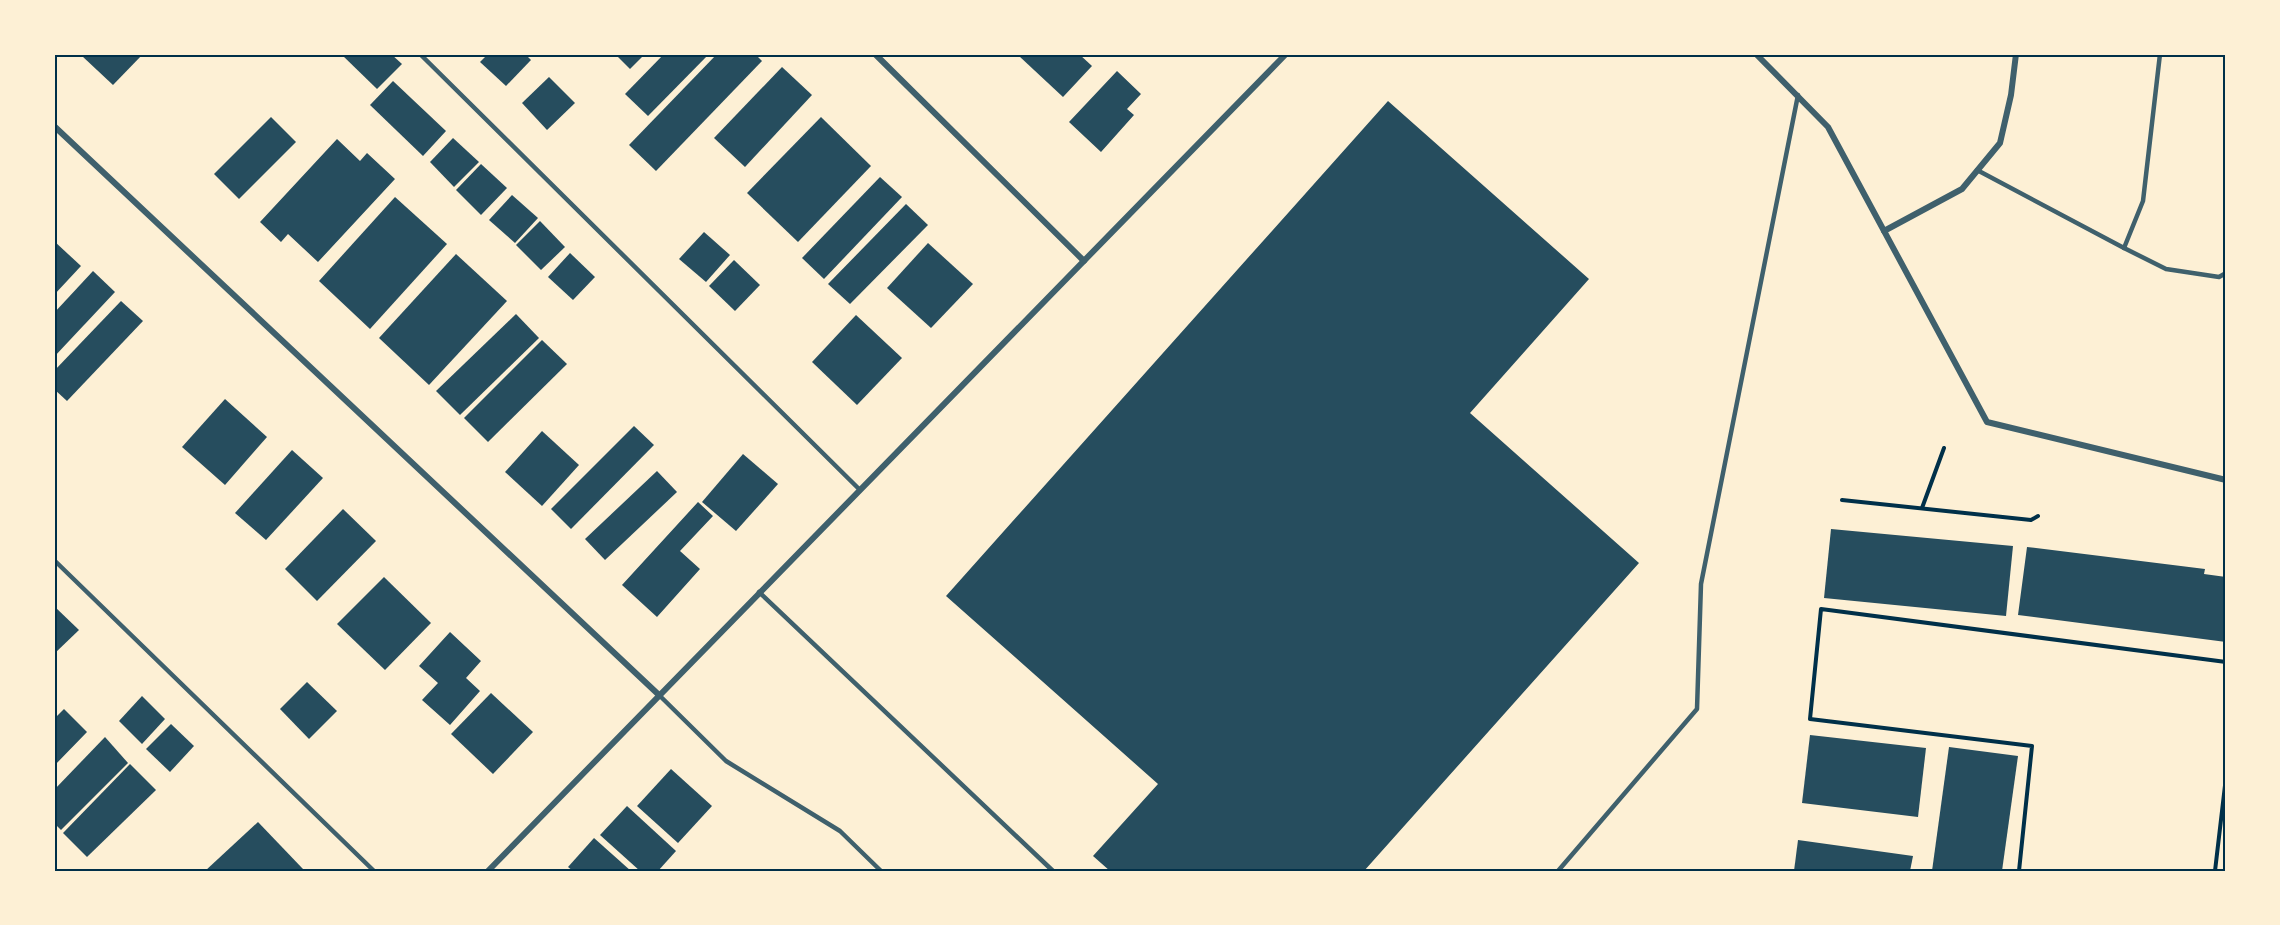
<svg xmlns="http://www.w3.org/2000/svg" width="2280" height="925" viewBox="0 0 2280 925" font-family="'Space Grotesk',sans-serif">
<rect width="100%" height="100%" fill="#fdf0d5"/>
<g fill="#264d5e">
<polygon points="84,54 143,54 113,85 82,56"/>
<polygon points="341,54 391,54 402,64 377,89"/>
<polygon points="488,54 525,54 531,60 506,86 480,62"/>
<polygon points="615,54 645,54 630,69"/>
<polygon points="664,54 709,54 648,116 625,94"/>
<polygon points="717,54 755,54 762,61 656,171 629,145"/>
<polygon points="1021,54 1079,54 1092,66 1063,97 1019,56"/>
<polygon points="782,67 812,95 745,167 714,138"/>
<polygon points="1117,71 1141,94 1127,109 1134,115 1101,152 1069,122"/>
<polygon points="549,77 575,103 547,130 522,103"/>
<polygon points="393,81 446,131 423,156 370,105"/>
<polygon points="1388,101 1589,279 1470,413 1639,563 1364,871 1110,871 1093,856 1158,784 946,596"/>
<polygon points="271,117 296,142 239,199 214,174"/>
<polygon points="821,117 871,166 798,242 747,193"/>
<polygon points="453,138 479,162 454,187 430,162"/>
<polygon points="337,139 360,161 367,153 395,179 318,262 288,234 281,242 260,222"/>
<polygon points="481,164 507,188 481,215 456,190"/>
<polygon points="880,177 902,197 824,279 802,258"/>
<polygon points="512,195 538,218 515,243 489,220"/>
<polygon points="395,197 447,244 370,329 319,281"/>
<polygon points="906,204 928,225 850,304 828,284"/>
<polygon points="540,221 565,247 541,270 516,245"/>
<polygon points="704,232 730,255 706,282 679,259"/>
<polygon points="54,241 81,266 54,295"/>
<polygon points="928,243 973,284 931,328 887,288"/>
<polygon points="570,253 595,277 573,300 548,277"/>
<polygon points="456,254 507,301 429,385 379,338"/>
<polygon points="734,260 760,285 735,311 709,286"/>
<polygon points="93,271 115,292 54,357 54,313"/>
<polygon points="121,301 143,321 67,401 54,389 54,371"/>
<polygon points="516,314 539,338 460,415 436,391"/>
<polygon points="856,315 902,358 857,405 812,362"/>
<polygon points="542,340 567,364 488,442 464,418"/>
<polygon points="225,399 267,437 225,485 182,447"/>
<polygon points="634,426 654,445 571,529 551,509"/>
<polygon points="542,431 579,465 542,506 505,472"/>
<polygon points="292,450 323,478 266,540 235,513"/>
<polygon points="743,454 778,484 736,531 702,502"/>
<polygon points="657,471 677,492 605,560 585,539"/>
<polygon points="698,502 713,516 680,551 700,569 657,617 622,585"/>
<polygon points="343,509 376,541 317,601 285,569"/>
<polygon points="1831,529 2013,546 2006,616 1824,598"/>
<polygon points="2027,547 2205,569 2204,574 2226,577 2226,642 2018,615"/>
<polygon points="384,577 431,623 385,670 337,624"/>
<polygon points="54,606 79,630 54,654"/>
<polygon points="450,632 481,661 466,678 480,691 450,725 422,700 438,683 419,666"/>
<polygon points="307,682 337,711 309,739 280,709"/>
<polygon points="491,693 533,732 493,774 451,734"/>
<polygon points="142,696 165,719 142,744 119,721"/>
<polygon points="64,709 87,732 54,766 54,715 56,717"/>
<polygon points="171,724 194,746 170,772 146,749"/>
<polygon points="1810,735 1926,748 1918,817 1802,803"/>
<polygon points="105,737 128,763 61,830 54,823 54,790"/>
<polygon points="1949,747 2018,756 2002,871 1932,871"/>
<polygon points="130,764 156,790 87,857 63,833"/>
<polygon points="671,769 712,806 678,843 637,806"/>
<polygon points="627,806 676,851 658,871 640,871 600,835"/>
<polygon points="258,822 303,869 300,871 205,871"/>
<polygon points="594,838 631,871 573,871 568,867"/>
<polygon points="1798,840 1913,856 1910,871 1794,871"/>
</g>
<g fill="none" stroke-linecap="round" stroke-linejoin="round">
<g stroke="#003049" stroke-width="4">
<polyline points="1842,500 2031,520 2038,516"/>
<polyline points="1922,508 1944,448"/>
<polyline points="2019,871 2032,746 1810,719 1821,609 2226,662"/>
<polyline points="2215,871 2226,777"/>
</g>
<g stroke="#3f606c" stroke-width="4.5">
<polyline points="420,54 859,489"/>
<polyline points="1977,170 2124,248 2143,201 2160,54"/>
<polyline points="2124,248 2166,269 2219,277 2226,273"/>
<polyline points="54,560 374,871"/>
<polyline points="759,592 1053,871"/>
<polyline points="659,695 726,761 840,831 881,871"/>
<polyline points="1558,871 1697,709 1701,584 1798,95"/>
</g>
<g stroke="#3f606c" stroke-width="6">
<polyline points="875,54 1084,261"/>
<polyline points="1756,54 1828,127 1987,422 2226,480"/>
<polyline points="54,126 659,695"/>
<polyline points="1884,231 1962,189 2000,143 2011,95 2016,54"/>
<polyline points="488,871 1286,54"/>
</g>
</g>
<rect width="2280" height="925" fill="none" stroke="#fdf0d5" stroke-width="111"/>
<rect x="56" y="56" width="2168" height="814" fill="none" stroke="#003049" stroke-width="2"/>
</svg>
